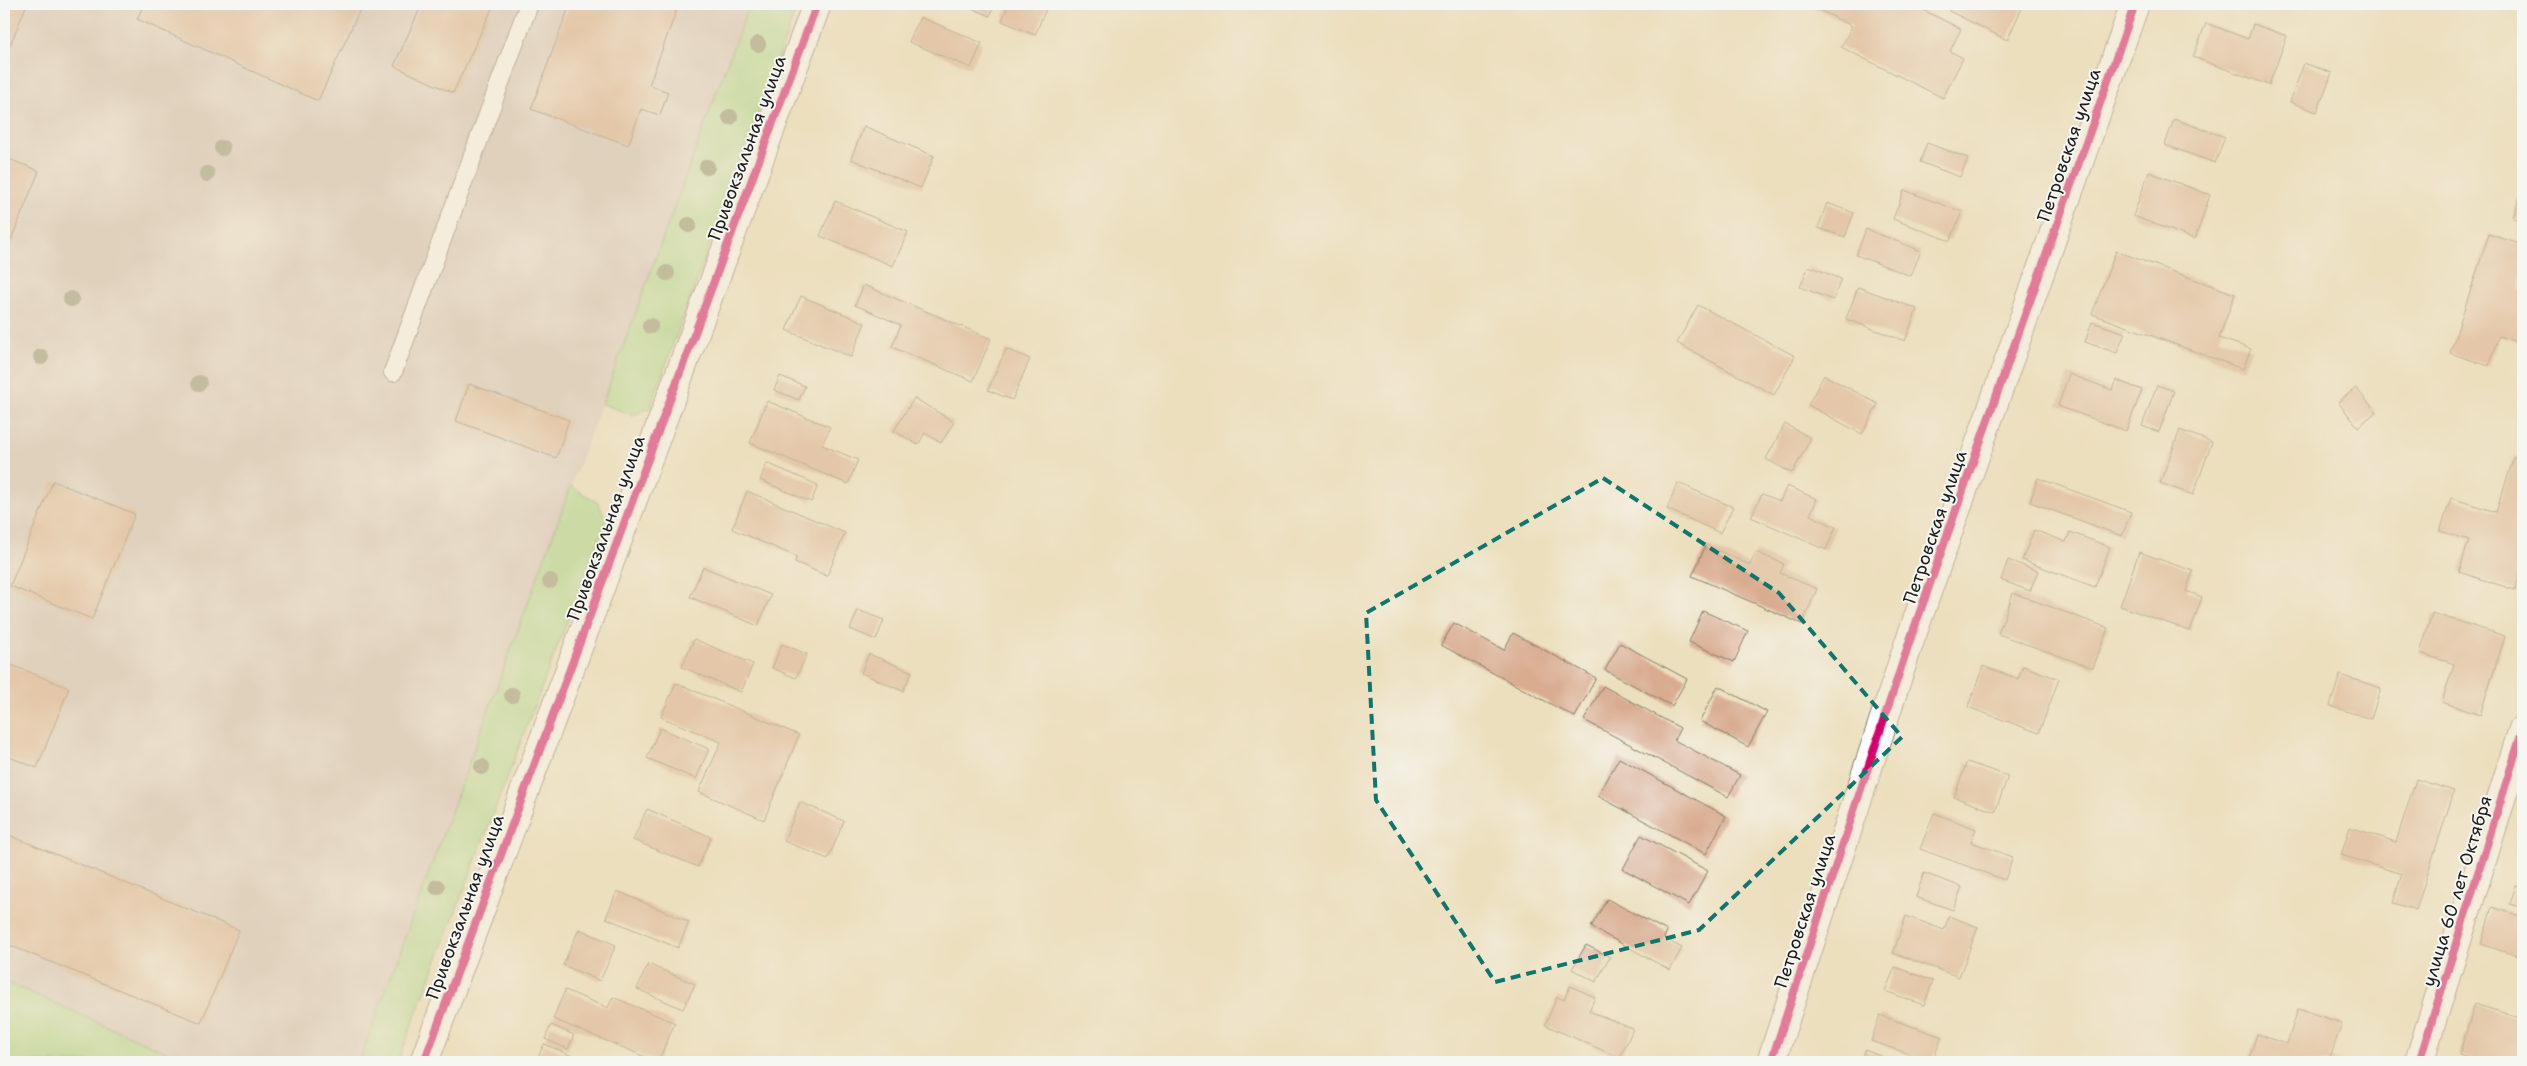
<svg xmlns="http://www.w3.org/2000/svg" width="2527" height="1066" viewBox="0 0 2527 1066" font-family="'Shantell Sans',sans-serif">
<rect width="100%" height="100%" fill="#f6f6f2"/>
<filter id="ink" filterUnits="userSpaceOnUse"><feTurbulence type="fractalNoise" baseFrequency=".02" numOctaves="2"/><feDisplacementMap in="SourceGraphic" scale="10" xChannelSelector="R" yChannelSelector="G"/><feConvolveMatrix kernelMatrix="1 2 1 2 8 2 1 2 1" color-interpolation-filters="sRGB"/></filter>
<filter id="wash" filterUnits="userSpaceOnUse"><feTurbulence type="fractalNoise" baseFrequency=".0096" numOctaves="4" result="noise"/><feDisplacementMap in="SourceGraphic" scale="20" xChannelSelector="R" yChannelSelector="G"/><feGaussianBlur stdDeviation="1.12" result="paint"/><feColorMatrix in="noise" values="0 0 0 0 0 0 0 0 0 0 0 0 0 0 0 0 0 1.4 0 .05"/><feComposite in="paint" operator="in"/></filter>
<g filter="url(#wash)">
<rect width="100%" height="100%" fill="#ecdfbd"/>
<polygon fill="#d0c0bc" points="4,4 749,4 359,1062 189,1062 4,981"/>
<g fill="#a5d888" stroke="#607a52">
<polygon points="749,4 798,4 650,408 633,415 602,404"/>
<polygon points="571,486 598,503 606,520 398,1062 359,1062"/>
<polygon points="4,981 189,1062 4,1062"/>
</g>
<g id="blocks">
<g fill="#d9ac90">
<polygon points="4,4 27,4 4,60"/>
<polygon points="144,4 358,4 362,5 318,101 137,19"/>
<polygon points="422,4 494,4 453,93 394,66"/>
<polygon points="570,4 679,4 649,85 668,92 660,115 641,109 628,145 531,109"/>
<polygon points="962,4 995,4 990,16"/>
<polygon points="1009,4 1048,4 1035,35 1002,21"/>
<polygon points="1807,4 1911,4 1961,29 1950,51 1963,58 1943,98 1841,47 1852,26"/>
<polygon points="1953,4 2014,4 2022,8 2007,40 1949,11"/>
<polygon points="920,17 982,43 971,68 909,42"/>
<polygon points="2206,23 2248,39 2253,24 2287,36 2269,85 2193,57"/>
<polygon points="2304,63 2332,73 2317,112 2290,102"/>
<polygon points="2174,119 2225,137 2215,163 2165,145"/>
<polygon points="864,126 934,156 921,188 851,159"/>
<polygon points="1927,143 1968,158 1960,177 1920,162"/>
<polygon points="4,157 39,171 4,257"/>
<polygon points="2149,172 2210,195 2195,239 2133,216"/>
<polygon points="2523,187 2523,221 2513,218"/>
<polygon points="1904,190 1962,212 1950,241 1893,219"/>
<polygon points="835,201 908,232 893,266 820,236"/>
<polygon points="1827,203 1854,213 1845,237 1818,228"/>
<polygon points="1866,229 1921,251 1911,276 1856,255"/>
<polygon points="2489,234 2523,245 2523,275 2519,289 2523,290 2523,344 2499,336 2489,366 2450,353"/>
<polygon points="2116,251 2235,294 2219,338 2251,349 2243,369 2092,314"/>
<polygon points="1809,266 1841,279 1833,300 1800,287"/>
<polygon points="864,285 991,339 973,381 892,347 901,325 855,305"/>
<polygon points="1858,287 1917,309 1905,341 1846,319"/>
<polygon points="801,296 865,323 851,357 786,330"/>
<polygon points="1698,305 1795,356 1774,395 1677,343"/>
<polygon points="2092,322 2125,333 2117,353 2085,342"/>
<polygon points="1006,349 1030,359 1012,400 988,390"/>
<polygon points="2069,374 2112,390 2116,380 2142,390 2126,431 2058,406"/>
<polygon points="1824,375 1878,404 1862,434 1808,405"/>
<polygon points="780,376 805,386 799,400 774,390"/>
<polygon points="469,384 569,420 556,458 456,421"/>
<polygon points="2157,385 2174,391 2159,432 2142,426"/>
<polygon points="2356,388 2376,412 2358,427 2338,402"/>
<polygon points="914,398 954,422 941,443 925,433 918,445 894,431"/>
<polygon points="767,401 830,427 822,445 858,460 848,484 750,443"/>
<polygon points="1785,424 1811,438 1792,473 1766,459"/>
<polygon points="2180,430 2212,442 2193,495 2160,483"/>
<polygon points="2514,457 2523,460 2523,565 2515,590 2459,572 2469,540 2440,531 2451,498 2496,512"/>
<polygon points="767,463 818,485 811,502 760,480"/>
<polygon points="2038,478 2131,512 2122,536 2030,502"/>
<polygon points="53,481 135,514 92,619 10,586"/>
<polygon points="1678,483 1733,507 1720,533 1667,509"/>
<polygon points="1787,486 1817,499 1810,515 1836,527 1826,550 1751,517 1762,494 1780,501"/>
<polygon points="747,491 845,533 827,576 795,562 797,557 732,529"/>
<polygon points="2034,530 2066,542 2070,532 2110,547 2095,587 2022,560"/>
<polygon points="1706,545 1750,565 1756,552 1784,564 1780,573 1817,589 1802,624 1692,576"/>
<polygon points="2139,552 2193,571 2186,591 2202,597 2190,631 2120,606"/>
<polygon points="2008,560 2038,571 2030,591 2001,580"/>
<polygon points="703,567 771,595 758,626 690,597"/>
<polygon points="2013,593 2108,628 2093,668 1998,634"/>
<polygon points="858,610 884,620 876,640 850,629"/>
<polygon points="1703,611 1748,631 1734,662 1689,642"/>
<polygon points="2432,613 2505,636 2480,715 2442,702 2454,664 2420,653"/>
<polygon points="1454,623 1504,650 1513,633 1596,678 1575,717 1441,645"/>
<polygon points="694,639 753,664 741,692 682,667"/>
<polygon points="1620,643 1687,679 1672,706 1605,670"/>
<polygon points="782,644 807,654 796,678 772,668"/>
<polygon points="869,654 912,672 903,691 861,673"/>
<polygon points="4,662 69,688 37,768 4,755"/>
<polygon points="1983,666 2018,679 2023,666 2059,679 2039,733 1968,707"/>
<polygon points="2340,675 2381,688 2371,719 2330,706"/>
<polygon points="676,683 799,735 764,820 699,792 721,742 661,717"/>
<polygon points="1603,686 1680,728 1674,740 1740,775 1728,797 1584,720"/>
<polygon points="1718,686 1767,712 1748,747 1700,721"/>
<polygon points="660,728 709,749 696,779 647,758"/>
<polygon points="1619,758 1726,816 1706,854 1598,796"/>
<polygon points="1967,762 2008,776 1995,812 1954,797"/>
<polygon points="2416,779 2454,791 2416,910 2393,903 2402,874 2341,855 2350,827 2396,842"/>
<polygon points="800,802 844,821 828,859 784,841"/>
<polygon points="647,809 711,837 698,867 633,840"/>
<polygon points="1934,813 1976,829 1971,842 2013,857 2005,880 1920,849"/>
<polygon points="4,833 239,930 201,1023 4,943"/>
<polygon points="1641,835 1708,871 1689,905 1623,869"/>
<polygon points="1924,873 1962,887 1953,910 1916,897"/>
<polygon points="2516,885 2523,887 2523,908 2510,904"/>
<polygon points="617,891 689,922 678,948 606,918"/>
<polygon points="1607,899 1667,931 1664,938 1682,948 1670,970 1591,927"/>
<polygon points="2492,907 2523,917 2523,958 2481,944"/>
<polygon points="1906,916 1944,930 1949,916 1978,927 1959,977 1893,953"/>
<polygon points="579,929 616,945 600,981 563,965"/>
<polygon points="1586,945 1610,957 1596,982 1572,969"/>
<polygon points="648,964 695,984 683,1009 637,989"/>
<polygon points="1895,967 1933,981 1924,1005 1885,991"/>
<polygon points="1570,986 1595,997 1589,1011 1633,1029 1620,1058 1545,1025 1557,997 1564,1000"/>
<polygon points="565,990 608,1008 613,997 675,1023 658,1062 553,1019"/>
<polygon points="2475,1004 2523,1019 2523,1062 2481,1062 2459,1055"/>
<polygon points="2298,1009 2342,1023 2330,1058 2341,1062 2248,1062 2257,1034 2287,1044"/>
<polygon points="1880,1015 1942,1037 1932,1062 1871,1041"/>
<polygon points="551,1025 574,1035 568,1049 545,1039"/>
<polygon points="544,1044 586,1062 536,1062"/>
<polygon points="1865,1050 1891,1060 1890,1062 1860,1062"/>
</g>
</g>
</g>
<g filter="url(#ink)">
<use href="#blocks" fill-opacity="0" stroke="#847e6c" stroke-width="1"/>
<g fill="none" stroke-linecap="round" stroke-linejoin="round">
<defs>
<polyline id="service" points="393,372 529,4"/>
<g id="minor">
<polyline points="424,1062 817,4"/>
<polyline points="1771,1062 1909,643 2135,4"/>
<polyline points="2419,1062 2523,729"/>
</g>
</defs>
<use href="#service" stroke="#847e6c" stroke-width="20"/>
<use href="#minor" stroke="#847e6c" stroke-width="30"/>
<use href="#service" stroke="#fff" stroke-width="18"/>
<use href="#minor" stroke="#fff" stroke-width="28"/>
<defs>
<g id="cycleway">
<polyline points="424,1062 817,4"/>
<polyline points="1771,1062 1909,643 2135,4"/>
<polyline points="2419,1062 2523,729"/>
</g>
</defs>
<use href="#cycleway" stroke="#f6f6f2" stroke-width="11"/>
<use href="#cycleway" stroke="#d6006c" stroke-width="8"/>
</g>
<g fill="#909376">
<circle cx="758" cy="44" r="8"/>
<circle cx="730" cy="117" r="8"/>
<circle cx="222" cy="148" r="8"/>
<circle cx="707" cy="167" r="8"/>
<circle cx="207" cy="174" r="8"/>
<circle cx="689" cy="225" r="8"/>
<circle cx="667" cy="273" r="8"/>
<circle cx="71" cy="299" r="8"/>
<circle cx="650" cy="326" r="8"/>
<circle cx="41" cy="357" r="8"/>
<circle cx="199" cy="383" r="8"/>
<circle cx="550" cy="581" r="8"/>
<circle cx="512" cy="695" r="8"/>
<circle cx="482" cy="767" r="8"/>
<circle cx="437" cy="887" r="8"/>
</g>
</g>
<path d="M0 0H2527V1066H0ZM1603 478 1779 593 1902 737 1699 930 1495 982 1376 800 1366 613Z" fill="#ecdfbd" fill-opacity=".55" fill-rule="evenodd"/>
<path fill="none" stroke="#0f766e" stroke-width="4" stroke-dasharray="10 6" stroke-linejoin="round" d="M1603 478 1779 593 1902 737 1699 930 1495 982 1376 800 1366 613Z"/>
<g text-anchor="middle" stroke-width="4" stroke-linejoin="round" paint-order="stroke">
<g font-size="18" fill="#1c1c1c" stroke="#f6f6f2">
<text transform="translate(2069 145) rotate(-71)" y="6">Петровская улица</text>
<text transform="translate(747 148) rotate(-70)" y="6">Привокзальная улица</text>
<text transform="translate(1935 527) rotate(-71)" y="6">Петровская улица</text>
<text transform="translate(606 528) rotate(-70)" y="6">Привокзальная улица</text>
<text transform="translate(2457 891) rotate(-73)" y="6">улица 60 лет Октября</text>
<text transform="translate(465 907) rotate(-70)" y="6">Привокзальная улица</text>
<text transform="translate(1805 911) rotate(-72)" y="6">Петровская улица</text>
</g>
</g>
<rect width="2527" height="1066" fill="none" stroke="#f6f6f2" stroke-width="20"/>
</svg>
